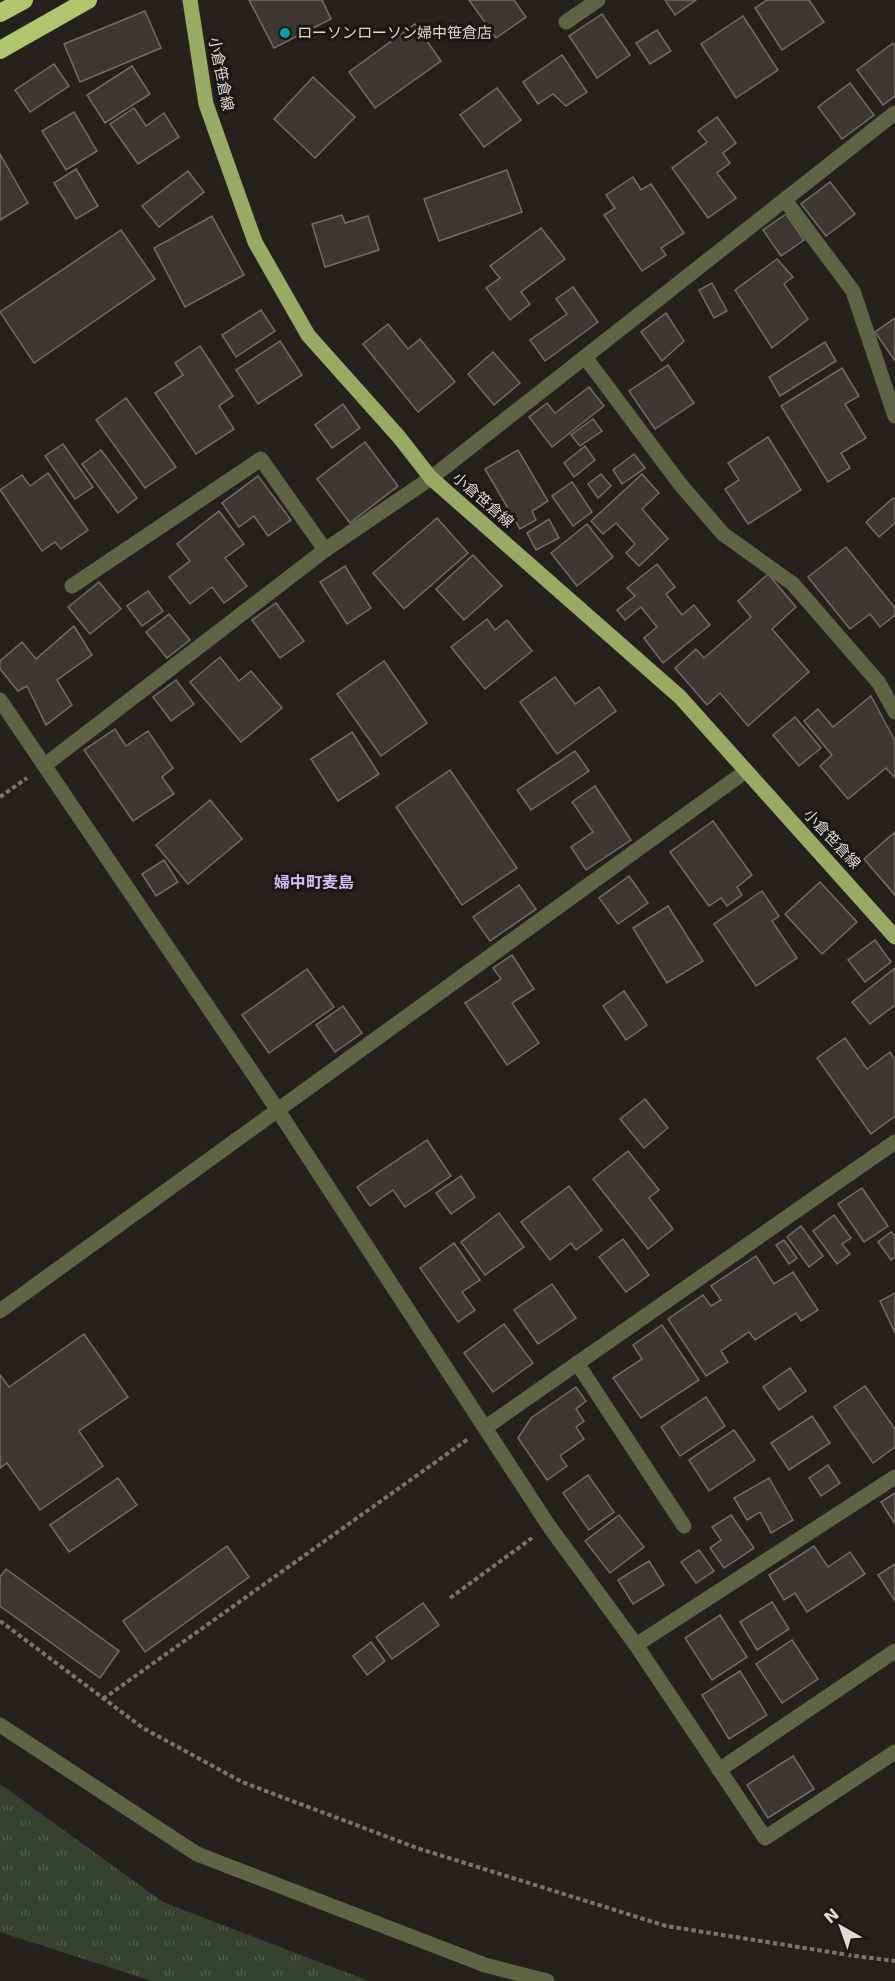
<svg xmlns="http://www.w3.org/2000/svg" width="895" height="1981" viewBox="0 0 895 1981" font-family="'DejaVu Sans','Noto Sans JP',sans-serif">
<defs>
<pattern id="grass-tufts" width="24" height="20" patternUnits="userSpaceOnUse" patternTransform="scale(1.5)"><rect width="24" height="20" fill="#36412e"/><path d="M3 7l-1-3M5 7V3M7 7l1-3M15 17l-1-3M17 17v-4M19 17l1-3" fill="none" stroke="#535c4c"/></pattern>
</defs>
<rect width="100%" height="100%" fill="#25211c"/>
<polygon fill="url(#grass-tufts)" points="0,1784 163,1902 369,1981 152,1981 0,1932"/>
<g fill="#3d3834" stroke="#736d68" stroke-width="1.5">
<polygon points="249,0 322,0 331,19 274,48"/>
<polygon points="469,0 514,0 526,17 496,38"/>
<polygon points="665,0 696,0 675,15"/>
<polygon points="767,0 809,0 824,22 782,50 755,8"/>
<polygon points="145,11 161,48 80,82 64,44"/>
<polygon points="602,14 630,55 597,78 569,36"/>
<polygon points="743,16 778,70 736,98 701,44"/>
<polygon points="415,24 441,61 375,108 349,72"/>
<polygon points="657,30 671,51 650,64 636,43"/>
<polygon points="893,43 895,46 895,96 883,105 857,70"/>
<polygon points="562,55 587,92 566,106 553,94 538,104 523,82"/>
<polygon points="54,64 69,86 30,112 15,90"/>
<polygon points="132,66 150,94 105,123 87,95"/>
<polygon points="313,77 355,117 315,158 274,119"/>
<polygon points="850,83 874,115 842,139 818,107"/>
<polygon points="497,88 521,120 484,147 460,115"/>
<polygon points="134,108 146,126 164,113 179,137 138,164 110,124"/>
<polygon points="74,112 97,151 66,170 42,131"/>
<polygon points="717,117 736,143 723,153 730,163 717,173 736,198 708,218 672,168 707,142 698,131"/>
<polygon points="0,154 28,203 0,220"/>
<polygon points="76,169 98,206 76,219 54,183"/>
<polygon points="507,170 522,212 439,241 424,199"/>
<polygon points="188,171 204,192 159,227 142,206"/>
<polygon points="633,177 641,190 651,184 684,233 661,248 666,255 642,271 604,215 615,208 606,195"/>
<polygon points="830,182 855,214 826,236 801,204"/>
<polygon points="786,214 804,240 781,256 763,230"/>
<polygon points="342,215 345,223 368,216 379,250 325,267 312,224"/>
<polygon points="212,216 244,275 185,307 154,248"/>
<polygon points="541,228 565,259 521,292 530,304 510,320 486,288 500,278 490,266"/>
<polygon points="121,230 155,279 34,363 0,312"/>
<polygon points="777,259 793,277 784,284 808,319 772,348 735,290"/>
<polygon points="712,283 727,311 714,318 699,290"/>
<polygon points="573,287 598,322 545,361 530,340 567,314 556,299"/>
<polygon points="261,310 275,331 236,357 222,335"/>
<polygon points="666,313 684,341 662,361 641,332"/>
<polygon points="895,318 895,361 875,332"/>
<polygon points="388,324 408,349 420,339 455,382 418,412 363,344"/>
<polygon points="280,341 302,375 258,404 236,370"/>
<polygon points="825,342 836,361 780,396 769,377"/>
<polygon points="200,346 233,396 219,406 234,429 196,454 155,393 183,375 175,363"/>
<polygon points="493,352 520,383 494,405 468,374"/>
<polygon points="668,365 694,403 655,429 629,391"/>
<polygon points="842,368 859,396 845,404 866,438 841,453 850,468 828,482 781,406"/>
<polygon points="589,387 604,406 552,447 529,417 547,403 555,413"/>
<polygon points="126,398 176,467 145,488 96,420"/>
<polygon points="343,404 360,428 332,448 315,425"/>
<polygon points="593,419 602,431 580,446 571,435"/>
<polygon points="768,437 801,490 748,524 725,489 739,480 728,463"/>
<polygon points="365,442 398,486 350,523 317,479"/>
<polygon points="63,444 93,487 75,499 45,456"/>
<polygon points="585,446 595,460 574,477 564,463"/>
<polygon points="101,450 137,498 118,513 82,464"/>
<polygon points="518,450 548,501 532,511 536,520 520,529 485,469"/>
<polygon points="634,454 645,468 622,484 613,470"/>
<polygon points="48,473 88,530 61,549 55,542 42,551 0,490 22,475 30,486"/>
<polygon points="601,474 611,486 598,498 588,484"/>
<polygon points="642,474 659,493 642,509 668,539 639,566 626,553 635,544 616,523 603,534 591,521"/>
<polygon points="258,476 291,520 268,536 254,516 239,527 222,503"/>
<polygon points="572,482 592,512 573,526 552,496"/>
<polygon points="893,498 895,500 895,523 879,537 866,522"/>
<polygon points="219,511 244,544 225,558 247,586 224,603 212,587 190,604 169,577 190,561 177,544"/>
<polygon points="437,518 468,553 404,609 373,573"/>
<polygon points="549,519 559,538 536,550 527,533"/>
<polygon points="587,524 613,557 577,586 551,553"/>
<polygon points="846,547 895,608 895,615 880,627 870,614 850,629 808,577"/>
<polygon points="473,555 502,586 464,620 436,589"/>
<polygon points="657,564 675,587 666,594 682,615 694,605 710,625 663,663 644,638 657,627 641,607 625,620 617,610 635,596 627,588"/>
<polygon points="345,566 371,608 347,624 320,582"/>
<polygon points="768,574 796,607 772,629 809,672 748,726 720,693 707,705 675,668 696,649 704,658 751,617 738,601"/>
<polygon points="99,582 121,609 90,634 68,607"/>
<polygon points="148,591 163,611 142,626 127,606"/>
<polygon points="276,603 304,641 280,658 252,620"/>
<polygon points="169,614 190,640 167,658 146,632"/>
<polygon points="487,619 495,630 507,620 532,651 485,689 451,647"/>
<polygon points="74,626 92,655 57,680 72,705 46,725 27,686 18,691 0,669 0,661 22,642 36,659"/>
<polygon points="220,657 239,681 251,671 282,708 241,742 190,682"/>
<polygon points="384,661 427,723 381,756 337,694"/>
<polygon points="555,677 575,704 599,687 616,711 557,754 520,702"/>
<polygon points="176,680 194,704 171,721 153,697"/>
<polygon points="871,696 895,741 895,778 886,768 848,799 820,766 832,755 804,721 818,709 833,727"/>
<polygon points="795,717 821,748 799,766 773,735"/>
<polygon points="115,729 126,746 148,731 173,768 162,777 174,794 133,821 84,750"/>
<polygon points="352,732 379,774 338,801 311,759"/>
<polygon points="575,751 589,771 531,810 517,790"/>
<polygon points="450,770 517,868 462,905 396,807"/>
<polygon points="595,786 631,840 586,870 571,847 593,832 572,802"/>
<polygon points="210,800 242,839 188,884 156,845"/>
<polygon points="713,821 752,875 737,887 742,895 727,906 721,898 709,906 670,852"/>
<polygon points="895,832 895,895 864,859"/>
<polygon points="164,860 178,882 156,896 142,874"/>
<polygon points="629,876 648,903 618,924 599,898"/>
<polygon points="820,882 857,922 822,954 785,914"/>
<polygon points="519,885 536,909 490,941 473,917"/>
<polygon points="762,891 779,916 772,921 797,958 756,986 714,924"/>
<polygon points="668,906 703,961 667,983 633,928"/>
<polygon points="875,940 891,962 865,982 848,960"/>
<polygon points="512,955 534,989 512,1003 539,1043 507,1065 465,1003 501,979 493,968"/>
<polygon points="895,968 895,1005 870,1024 852,1002"/>
<polygon points="307,969 334,1007 269,1053 242,1015"/>
<polygon points="624,991 647,1025 626,1040 603,1006"/>
<polygon points="343,1006 362,1033 335,1052 316,1025"/>
<polygon points="845,1038 867,1069 890,1052 895,1060 895,1116 871,1134 817,1058"/>
<polygon points="645,1099 668,1128 644,1148 620,1119"/>
<polygon points="427,1140 451,1176 405,1207 393,1190 370,1206 357,1187"/>
<polygon points="628,1151 659,1190 649,1198 673,1229 648,1249 593,1179"/>
<polygon points="461,1176 475,1197 451,1214 436,1193"/>
<polygon points="569,1186 602,1230 576,1250 571,1243 550,1260 521,1222"/>
<polygon points="862,1188 888,1226 864,1242 838,1204"/>
<polygon points="499,1213 524,1247 485,1275 461,1242"/>
<polygon points="834,1215 851,1238 842,1244 850,1254 837,1264 813,1231"/>
<polygon points="801,1226 823,1256 809,1267 787,1237"/>
<polygon points="891,1232 895,1236 895,1257 891,1260 878,1242"/>
<polygon points="623,1239 649,1275 626,1292 599,1257"/>
<polygon points="784,1240 797,1258 789,1264 776,1245"/>
<polygon points="454,1243 480,1280 462,1292 475,1310 458,1322 420,1268"/>
<polygon points="756,1256 774,1284 793,1272 818,1310 801,1321 796,1313 755,1340 749,1332 721,1351 728,1362 706,1376 668,1319 703,1295 711,1306 721,1300 711,1286"/>
<polygon points="552,1284 576,1318 538,1344 514,1310"/>
<polygon points="895,1293 895,1333 880,1301"/>
<polygon points="504,1324 533,1363 493,1392 464,1353"/>
<polygon points="662,1325 699,1380 641,1418 613,1378 642,1359 633,1345"/>
<polygon points="84,1334 128,1397 79,1431 103,1466 40,1510 7,1463 0,1468 0,1375 9,1387"/>
<polygon points="790,1368 806,1391 779,1410 763,1387"/>
<polygon points="865,1386 895,1429 895,1447 873,1463 834,1407"/>
<polygon points="576,1387 586,1401 576,1409 584,1421 576,1427 584,1439 560,1456 567,1466 547,1480 518,1438 531,1418"/>
<polygon points="706,1397 725,1426 680,1456 661,1427"/>
<polygon points="812,1416 830,1443 789,1470 771,1443"/>
<polygon points="734,1430 755,1460 709,1491 689,1460"/>
<polygon points="828,1465 840,1483 821,1496 809,1478"/>
<polygon points="588,1475 614,1512 589,1530 563,1493"/>
<polygon points="118,1478 137,1505 69,1552 50,1525"/>
<polygon points="769,1478 793,1520 771,1533 760,1512 747,1520 734,1498"/>
<polygon points="895,1493 895,1524 881,1502"/>
<polygon points="619,1515 644,1547 610,1573 585,1541"/>
<polygon points="731,1515 754,1548 724,1568 710,1548 721,1540 712,1527"/>
<polygon points="227,1546 249,1577 145,1652 123,1621"/>
<polygon points="814,1546 828,1567 850,1552 865,1574 807,1612 795,1593 784,1600 769,1575"/>
<polygon points="699,1550 714,1571 696,1583 681,1562"/>
<polygon points="649,1561 664,1585 633,1604 618,1580"/>
<polygon points="895,1564 895,1601 878,1575"/>
<polygon points="6,1569 119,1651 100,1678 0,1606 0,1577"/>
<polygon points="772,1602 789,1629 757,1650 740,1622"/>
<polygon points="423,1603 439,1625 392,1659 376,1637"/>
<polygon points="720,1615 747,1657 712,1680 685,1638"/>
<polygon points="792,1640 818,1679 782,1703 756,1664"/>
<polygon points="371,1642 385,1661 367,1675 353,1656"/>
<polygon points="740,1671 767,1715 729,1739 702,1695"/>
<polygon points="793,1756 814,1789 768,1818 747,1785"/>
</g>
<g fill="none" stroke-linecap="round" stroke-linejoin="round">
<g stroke="#787570" stroke-width="4" stroke-dasharray="4.5 3" stroke-linecap="butt">
<polyline points="0,797 27,778"/>
<polyline points="450,1598 532,1538"/>
<polyline points="0,1621 143,1728 242,1782 417,1848 666,1926 855,1956 895,1961"/>
<polyline points="103,1699 468,1439"/>
</g>
<g stroke="#5d6544" stroke-width="15">
<polyline points="566,22 598,0"/>
<polyline points="785,200 853,291 895,416"/>
<polyline points="585,357 680,484 723,534 793,584 879,683 895,712"/>
<polyline points="72,586 261,459 325,550"/>
<polyline points="0,700 277,1109 549,1526 636,1645 765,1838 895,1752"/>
<polyline points="45,765 325,550 431,478 895,113"/>
<polyline points="0,1311 746,771"/>
<polyline points="577,1363 684,1526"/>
<polyline points="486,1427 895,1142"/>
<polyline points="636,1645 895,1477"/>
<polyline points="0,1725 197,1854 485,1965 547,1981"/>
<polyline points="719,1770 895,1651"/>
</g>
<polyline stroke="#99aa64" stroke-width="15" points="190,0 206,104 255,242 308,335 399,437 431,478 680,697 895,937"/>
<g stroke="#b1c56f" stroke-width="18">
<polyline points="0,13 24,0"/>
<polyline points="0,50 88,0"/>
</g>
</g>
<circle fill="#0f9aa8" stroke="#1b1713" stroke-width="2" cx="285" cy="33" r="6"/>
<g text-anchor="middle" stroke-width="6" stroke-linejoin="round" paint-order="stroke">
<g font-size="15" fill="#dddbd7" stroke="#1b1713" text-anchor="start">
<text x="297" y="38">ローソンローソン婦中笹倉店</text>
</g>
<g font-size="15" fill="#dddbd7" stroke="#1b1713">
<text transform="translate(221 74) rotate(79)" y="5">小倉笹倉線</text>
<text transform="translate(483 500) rotate(41)" y="5">小倉笹倉線</text>
<text transform="translate(832 839) rotate(47)" y="5">小倉笹倉線</text>
</g>
<g font-size="16" font-weight="bold" fill="#ccc1fa" stroke="#1b1713">
<text x="314" y="888">婦中町麦島</text>
</g>
</g>
<g transform="translate(841 1927) rotate(320)" stroke="#1b1713" stroke-width="4.5" paint-order="stroke">
<path d="M0-4.5L10 22L0 15L-10 22Z" fill="#dddbd7"/>
<text y="-9" font-size="16" font-weight="bold" text-anchor="middle" fill="#dddbd7">N</text>
</g>
</svg>
